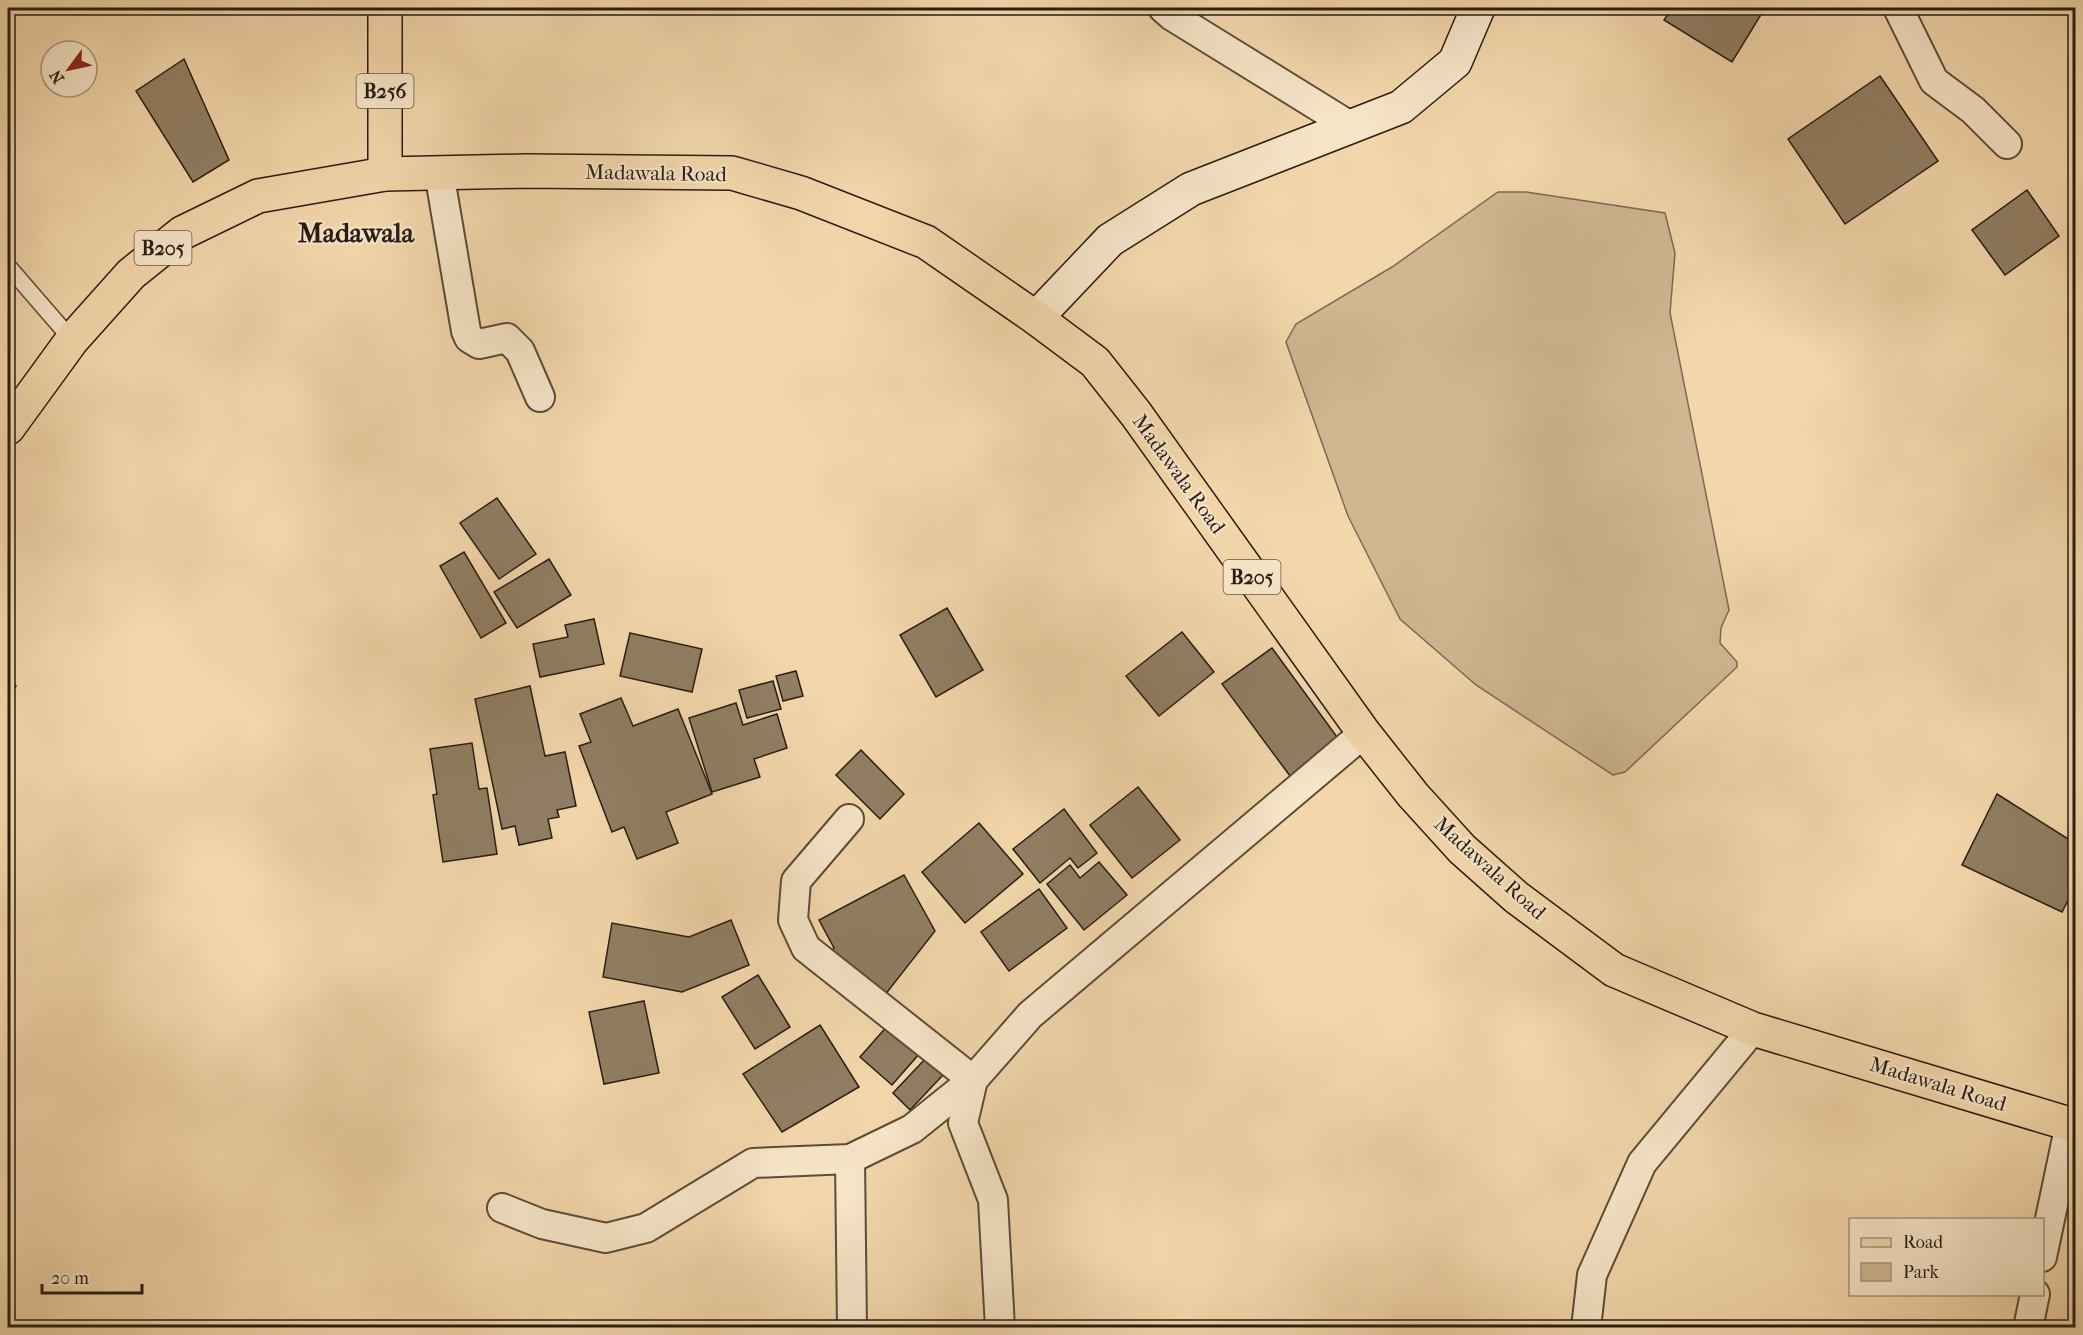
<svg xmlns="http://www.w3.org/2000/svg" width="2083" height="1335" viewBox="0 0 2083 1335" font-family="'IM FELL French Canon',serif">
<rect width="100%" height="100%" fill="#f3d7ab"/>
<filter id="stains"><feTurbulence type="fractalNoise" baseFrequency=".00333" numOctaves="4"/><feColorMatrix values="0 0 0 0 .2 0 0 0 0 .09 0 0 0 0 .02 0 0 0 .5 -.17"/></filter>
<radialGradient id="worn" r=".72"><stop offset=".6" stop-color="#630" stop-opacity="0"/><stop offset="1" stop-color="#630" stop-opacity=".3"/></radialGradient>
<polygon fill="#d0b792" stroke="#7c6a54" stroke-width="1.5" points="1498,192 1526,192 1665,213 1675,253 1670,313 1729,610 1721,628 1720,643 1737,662 1737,667 1625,772 1613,775 1476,685 1400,619 1348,516 1286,342 1296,324 1392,267"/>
<g fill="#917e63" stroke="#271d15" stroke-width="1.5">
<polygon points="1672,8 1765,8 1732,62 1664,20"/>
<polygon points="184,59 229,160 193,182 136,91"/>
<polygon points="1880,76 1938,161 1845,224 1788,139"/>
<polygon points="2027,190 2059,236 2005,275 1972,230"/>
<polygon points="497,498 536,554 499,579 460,523"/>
<polygon points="464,552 506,623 481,638 440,566"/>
<polygon points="549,559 571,595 517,628 494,592"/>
<polygon points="947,608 983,670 936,697 900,635"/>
<polygon points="594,619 604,664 540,677 533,644 568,637 565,625"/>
<polygon points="1182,632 1214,672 1159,716 1126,676"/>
<polygon points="630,633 702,649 692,692 620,676"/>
<polygon points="1272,648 1340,741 1290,776 1222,684"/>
<polygon points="796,671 803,696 783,701 776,676"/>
<polygon points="773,681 781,709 747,718 739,690"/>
<polygon points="8,682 16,686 8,701"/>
<polygon points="530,686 545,756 565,752 576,806 557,810 559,817 548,819 552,838 519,845 515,826 502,829 475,699"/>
<polygon points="621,698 633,726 678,709 712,794 666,812 678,843 637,859 624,827 612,832 579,746 591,742 580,714"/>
<polygon points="736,703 743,725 777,714 787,748 754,759 760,777 712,792 689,718"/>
<polygon points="472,743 479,789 487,788 497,854 443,862 433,795 437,794 430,749"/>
<polygon points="861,750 904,794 880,819 836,775"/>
<polygon points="1138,787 1180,840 1132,878 1090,825"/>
<polygon points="1997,794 2076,844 2076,885 2062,912 1962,865"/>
<polygon points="1064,809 1097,853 1078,868 1070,858 1040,883 1013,849"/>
<polygon points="979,823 1023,874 965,923 922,872"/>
<polygon points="1099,862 1127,895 1084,930 1047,884 1070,865 1080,878"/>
<polygon points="904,875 935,931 881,1000 827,957 834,948 819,920"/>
<polygon points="1039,889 1067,928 1009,971 981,932"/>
<polygon points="731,920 749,965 682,992 603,977 612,923 689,937"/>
<polygon points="758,975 790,1027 755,1049 722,997"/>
<polygon points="644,1001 659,1073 604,1084 589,1012"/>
<polygon points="889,1024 920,1053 892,1085 860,1057"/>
<polygon points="820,1025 859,1087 782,1132 743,1074"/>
<polygon points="926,1058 943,1075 910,1110 893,1093"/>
</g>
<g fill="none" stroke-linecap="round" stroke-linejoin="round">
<defs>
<polyline id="lane" points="8,266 72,340"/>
<g id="street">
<polyline points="1163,8 1172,16 1350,126"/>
<polyline points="1898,8 1934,81 1973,110 2007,144"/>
<polyline points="439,172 466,331 469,338 479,344 507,338 520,351 540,397"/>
<polyline points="849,819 796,881 793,920 806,948 973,1080"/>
<polyline points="973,1080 963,1123 993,1200 1000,1328"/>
<polyline points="850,1159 852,1328"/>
<polyline points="502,1208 542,1224 606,1238 646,1228 753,1163 850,1159 912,1129 973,1080 1030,1015 1364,733"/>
<polyline points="2042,1257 2070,1124"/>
<polyline points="1586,1328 1592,1275 1642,1163 1753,1029"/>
<polyline points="2028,1328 2035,1294"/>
</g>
<polyline id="secondary" points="1036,318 1110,240 1191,189 1401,107 1455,62 1478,8"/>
<g id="primary">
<polyline points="385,8 385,174"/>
<polyline points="8,428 72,340 131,274 182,233 258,196 385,174 527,171 732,173 801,193 926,242 1036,318 1095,362 1136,414 1364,733 1413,795 1462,849 1516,897 1614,970 1753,1029 2076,1126"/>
</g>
</defs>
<use href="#lane" stroke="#5a4c3a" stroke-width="18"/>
<use href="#street" stroke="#5a4c3a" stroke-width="32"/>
<use href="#secondary" stroke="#271d15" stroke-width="36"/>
<use href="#primary" stroke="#271d15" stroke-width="36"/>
<use href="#lane" stroke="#f7e5c8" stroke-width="15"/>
<use href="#street" stroke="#f7e5c8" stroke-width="28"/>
<use href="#secondary" stroke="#f7e5c8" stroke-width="33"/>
<use href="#primary" stroke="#f3d7ab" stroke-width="33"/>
</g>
<g text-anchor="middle" stroke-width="4.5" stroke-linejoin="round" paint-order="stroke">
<g fill="#f7e5c8" stroke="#65594b" stroke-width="1.5">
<rect x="356.5" y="74" width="57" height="34" rx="4.5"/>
<rect x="134.5" y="231" width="57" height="34" rx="4.5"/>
<rect x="1223.5" y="560" width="57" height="34" rx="4.5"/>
</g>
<g font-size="20" font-weight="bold" fill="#271d15">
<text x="385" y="98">B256</text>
<text x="163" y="255">B205</text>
<text x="1252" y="584">B205</text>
</g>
<g font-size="21" fill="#271d15" stroke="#f7e5c8">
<text transform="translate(656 173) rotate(1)" y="7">Madawala Road</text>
<text transform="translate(1179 474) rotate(54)" y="7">Madawala Road</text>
<text transform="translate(1490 868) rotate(42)" y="7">Madawala Road</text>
<text transform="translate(1938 1084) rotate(17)" y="7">Madawala Road</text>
</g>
<g font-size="27" font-weight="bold" fill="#271d15" stroke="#f7e5c8">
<text x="356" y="242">Madawala</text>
</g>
</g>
<rect width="2083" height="1335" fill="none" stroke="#f3d7ab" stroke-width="30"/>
<rect x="9" y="9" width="2065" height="1317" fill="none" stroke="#271d15" stroke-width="3"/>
<rect x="15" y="15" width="2053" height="1305" fill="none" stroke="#271d15" stroke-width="1.5"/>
<rect x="1849" y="1218" width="195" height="78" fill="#f7e5c8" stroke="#a49580" stroke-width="1.5"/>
<rect x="1861" y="1238" width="30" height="9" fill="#f3d7ab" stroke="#a49580" stroke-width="1.5"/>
<text x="1903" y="1248" font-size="18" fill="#271d15">Road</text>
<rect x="1861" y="1263" width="30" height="18" fill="#d0b792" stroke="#a49580" stroke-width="1.5"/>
<text x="1903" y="1278" font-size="18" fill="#271d15">Park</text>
<g transform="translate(69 69) rotate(237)"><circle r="28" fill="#f7e5c8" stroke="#a49580" stroke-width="1.5"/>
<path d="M0-4.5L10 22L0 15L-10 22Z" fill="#8f2418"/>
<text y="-9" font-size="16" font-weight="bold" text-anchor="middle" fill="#271d15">N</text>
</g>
<path d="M42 1284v9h100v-9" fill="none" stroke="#271d15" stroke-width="3"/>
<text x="51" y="1284" font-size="18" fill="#271d15" stroke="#f7e5c8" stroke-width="4.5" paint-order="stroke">20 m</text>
<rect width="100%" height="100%" filter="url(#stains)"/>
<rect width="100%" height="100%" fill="url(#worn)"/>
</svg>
